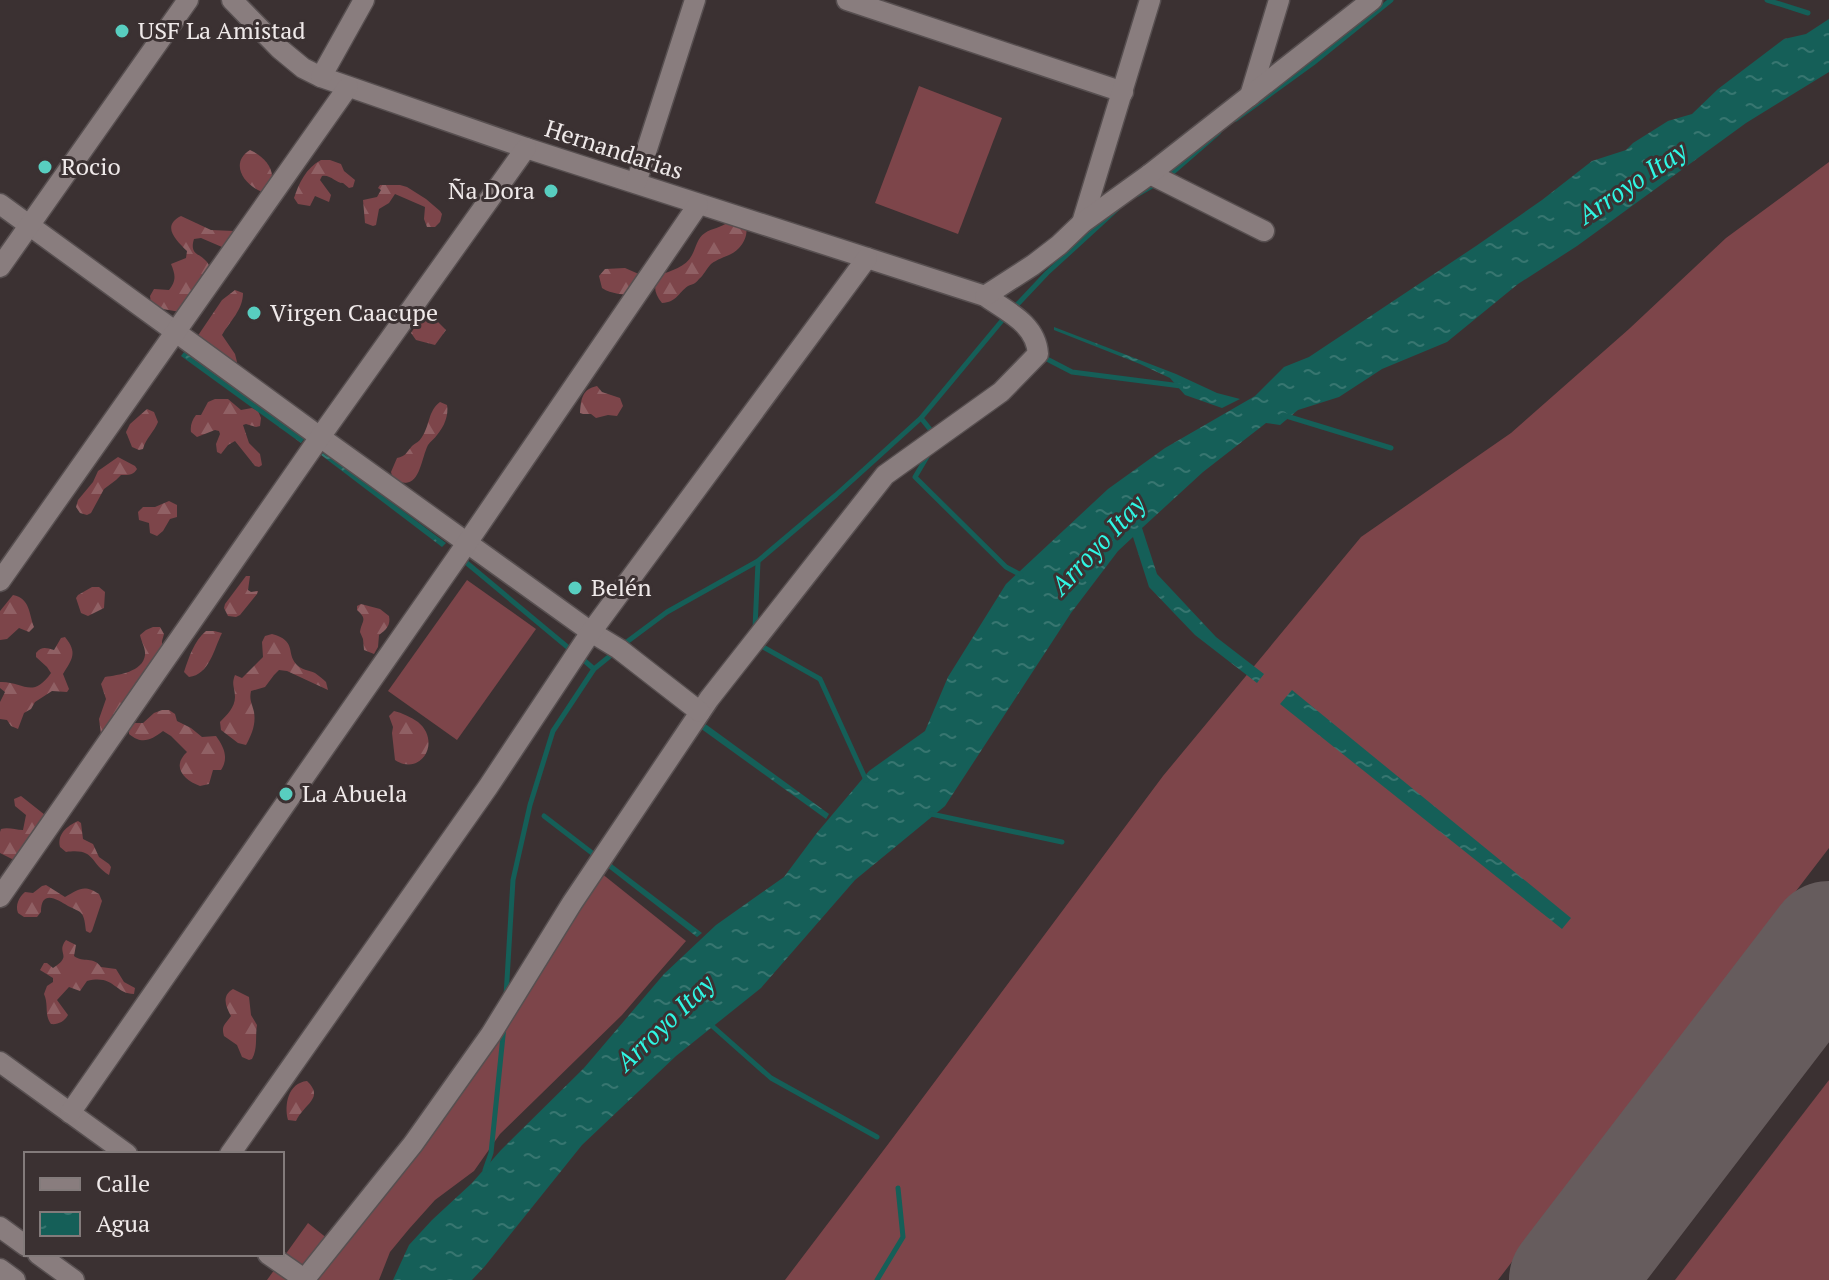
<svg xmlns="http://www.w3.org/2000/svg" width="1829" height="1280" viewBox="0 0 1829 1280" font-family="'PT Serif',serif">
<defs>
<pattern id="forest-firs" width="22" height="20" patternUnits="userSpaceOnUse" patternTransform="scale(2)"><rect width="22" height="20" fill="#7d454a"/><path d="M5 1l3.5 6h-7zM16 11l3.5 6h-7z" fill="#906064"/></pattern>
<pattern id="water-ripples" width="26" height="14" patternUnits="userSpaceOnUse" patternTransform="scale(2)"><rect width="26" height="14" fill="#155f58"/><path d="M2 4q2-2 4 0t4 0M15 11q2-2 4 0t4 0" fill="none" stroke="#377670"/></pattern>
</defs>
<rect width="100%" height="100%" fill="#3b3132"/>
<!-- grass -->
<g fill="#7d454a">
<polygon points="919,86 1002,118 958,234 875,203"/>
<polygon points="1829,162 1829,848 1498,1280 785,1280 889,1143 1163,776 1361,537 1511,433 1629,329 1726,238"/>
<polygon points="467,580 536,629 457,740 388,691"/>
<polygon points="601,873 686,941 622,1015 500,1134 474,1171 435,1200 409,1229 390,1252 379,1280 267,1280 308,1223 338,1247"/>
<polygon points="1829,1080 1829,1280 1675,1280"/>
</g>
<!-- forest -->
<g fill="url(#forest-firs)">
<path d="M250,150C267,157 283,178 262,192C244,185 229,163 250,150Z"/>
<path d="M321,160H330L341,164L344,171L355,180L353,187L349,188L343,183C336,183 330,174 322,176L320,180L331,195L329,202L315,196L310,206L298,204L294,198C299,183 306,168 321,160Z"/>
<polygon points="380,185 400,185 407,187 426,199 440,211 442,214 440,222 435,227 427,227 424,219 425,207 395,194 389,203 379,209 376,225 373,226 365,223 363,200 377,197 381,190 378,188"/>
<path d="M181,216L211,230L234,231L236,238L222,247L201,238L194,239C189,255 200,253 207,262C210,266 211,270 213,273L186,313L157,308L151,303L150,296L154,289L169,290C177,280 175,274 171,264L186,258L187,251C176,240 161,226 181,216Z"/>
<path d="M728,222L746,224C748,233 745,242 739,248C732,256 720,257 711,264C706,269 704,275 699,279C695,284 693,284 688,286C678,293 677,302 662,303C654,293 653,286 659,275C671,271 686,267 692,255C696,248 697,238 705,233C712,228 721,228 728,222Z"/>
<path d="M625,268L641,275L634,297C623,293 612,295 602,288L599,276L605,269Z"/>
<path d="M235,290L243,293C243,310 230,321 222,335L235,354L237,362L234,365L195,340L222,300Z"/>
<path d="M433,311H437L438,322L446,330L435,345L416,340L411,333C416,324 427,320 433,311Z"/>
<path d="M597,386L602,392L620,398L623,406L617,416L608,415L596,418L591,414H583L580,413C581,399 582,389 597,386Z"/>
<path d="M215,399H228L241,410L252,408L258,411L261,418L260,426L256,427L246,424L243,425L249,443L260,454L262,465L259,467L255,466L235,441L228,445L221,454L217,452L216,444L220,434L219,431L215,430L197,437L191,432C190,426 192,420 196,415H201L208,402Z"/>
<path d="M440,402L447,405C449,415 444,427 437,435C435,438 430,442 428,445C420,461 420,494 393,479L391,472L397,458C406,456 406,453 412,446C418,441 417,444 422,437C430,425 428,411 440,402Z"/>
<path d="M147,409L154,412L158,422C154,432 146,438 143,449L139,450L132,447L126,432L130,424Z"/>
<path d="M118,457L135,466L137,469C133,476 127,475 121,475L116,480L104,489L91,513L87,515L80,513L76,507L78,500L93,482L98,471Z"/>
<polygon points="169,501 177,505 177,517 170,519 163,531 157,536 150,533 149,523 139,520 138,512 143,507 155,507"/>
<polygon points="246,576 250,576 248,590 251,592 258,591 257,594 240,615 236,617 228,616 224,608 225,604"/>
<polygon points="92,587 99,587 105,592 104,608 88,616 81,613 76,598 78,595"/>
<path d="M13,595C30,598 29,614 34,627L29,632L19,628L7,639L0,640V611Z"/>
<path d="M361,604L380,609L389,616C391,625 386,630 379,635L378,647L374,654L364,650L363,639L360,632C362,620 368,620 357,610V606Z"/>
<path d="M153,627H160L164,634L162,641V649L109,731L101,734L99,719L106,699L101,684L105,677C118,675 143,672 145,655C146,649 141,641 140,635L146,630Z"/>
<path d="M206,631H214L222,633C214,649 209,675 189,677L184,672C189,657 194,641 206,631Z"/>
<path d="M272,634C297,641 286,652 296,664C301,670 309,670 315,673C319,676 323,679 326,682L328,690L287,671L279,670L274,675L265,687L251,691C249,700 252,703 254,712C256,724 252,734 246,745L238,743L221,730L220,722C227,715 235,707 235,697C235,687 231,685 235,675L242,678L263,657L262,642L265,636Z"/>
<path d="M65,637C78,653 72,659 63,674L69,689L67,692L52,691L35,702L31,709L24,713L18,729L11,726L7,720L0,719V702L5,692L0,688V682C23,681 32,700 51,673L47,667L36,657V653C42,646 46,648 54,650L61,638Z"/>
<path d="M162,710H169L175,714L177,721L191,728L202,737L216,736C224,747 229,758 221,770H213L209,784L200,786C184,780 171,767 187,752L171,736L163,731C151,740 142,745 129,734V726L135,723H143L154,713Z"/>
<path d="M394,711C402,713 411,717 418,722C442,742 421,777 395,760L392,733L393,727L389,716Z"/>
<path d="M21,796L45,815L19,857L12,859L0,853V832L1,829C9,827 15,830 23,830L26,815L15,806L14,799Z"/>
<path d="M78,821L81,823L83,839L93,844L99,857L109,864L111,867L109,875C89,863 96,848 66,852L60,847C57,834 67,826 78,821Z"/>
<path d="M46,885L65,897C79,889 84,884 99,894L102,901L92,931L90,933L86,931C85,925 85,916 80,912C79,911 70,907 68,906C57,899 41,889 41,912L37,917H24L18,913C15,905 19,897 25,892L33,893L42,886Z"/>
<path d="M66,940L76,945L74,956C83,963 94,956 101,967L116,969L124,982L135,988L134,994C115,994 114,974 87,981L80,991L69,987L57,1000L68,1015C65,1021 58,1025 51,1024C44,1015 49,1005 44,994L47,986L53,982V978L40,970L44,963H47L53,968C74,955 55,954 66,940Z"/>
<path d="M233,989L249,997L251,1015L257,1025C255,1037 258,1048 252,1059L249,1060L242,1057L237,1045L224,1036C221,1025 225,1025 231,1016C226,1007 221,996 233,989Z"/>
<path d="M307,1081C325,1098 304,1104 296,1121L288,1120C284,1105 288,1083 307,1081Z"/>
</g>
<!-- water -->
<g fill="url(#water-ripples)">
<polygon points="1829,19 1829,72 1746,123 1577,246 1518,284 1447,342 1382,369 1339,397 1298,410 1280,425 1266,423 1203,472 1142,528 1157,574 1216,637 1264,674 1257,683 1195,635 1149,587 1133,537 1118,551 1071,613 945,806 855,880 761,988 676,1056 582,1145 485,1266 472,1280 393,1280 409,1245 432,1220 472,1183 501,1150 584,1068 664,974 716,925 784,877 816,834 869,771 925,731 948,677 1006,584 1108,489 1165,448 1255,396 1284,367 1309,357 1476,246 1542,200 1592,161 1626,150 1633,143 1668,121 1692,114 1718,89 1784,39 1806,34"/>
<polygon points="1054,327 1176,374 1217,393 1240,399 1222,408 1185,395 1170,378 1140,364 1054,330"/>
<polygon points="184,352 305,438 301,443 181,356"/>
<polygon points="324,452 446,543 442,547 321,455"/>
<polygon points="1292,690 1571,918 1562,929 1280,704"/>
<polygon points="704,723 829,814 826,819 700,728"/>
<polygon points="605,859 702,933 697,937 602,863"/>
</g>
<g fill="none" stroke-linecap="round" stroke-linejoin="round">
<!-- stream -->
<g stroke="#155f58" stroke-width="5">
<polyline points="1767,0 1808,13"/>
<polyline points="1236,119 1313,63 1391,0"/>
<polyline points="1166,178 1219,132"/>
<polyline points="1138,194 1157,183"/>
<polyline points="1012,310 1047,273 1117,209"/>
<polyline points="1043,357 1072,372 1181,386"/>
<polyline points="1283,415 1391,448"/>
<polyline points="921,418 933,433"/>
<polyline points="928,455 915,477 1006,567 1021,575"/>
<polyline points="462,559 571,650"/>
<polyline points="755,628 758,562"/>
<polyline points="624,644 667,612 758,561 836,495 921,418 1005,317"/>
<polyline points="758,644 820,679 866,780"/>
<polyline points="579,656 594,669"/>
<polyline points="931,814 1062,842"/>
<polyline points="544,816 596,856"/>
<polyline points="506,996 513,880 530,805 553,731 594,669 610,656"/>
<polyline points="710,1024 771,1078 877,1137"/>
<polyline points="485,1170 491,1153 504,1026"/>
<polyline points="877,1280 903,1237 898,1188"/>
</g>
<!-- runway -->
<polyline stroke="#665c5d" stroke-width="122" points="1570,1280 1829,942"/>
<defs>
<g id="street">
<path d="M232,0L280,49L303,68L321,77L526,148L985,296C1008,312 1036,324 1038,354L1001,392L885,475L709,699L572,903L491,1034L413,1144L304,1280"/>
<polyline points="847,0 1123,92"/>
<polyline points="321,77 364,0"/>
<polyline points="1250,96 1279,0"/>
<polyline points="1150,174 1264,231"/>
<polyline points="636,183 695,0"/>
<polyline points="0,204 320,437 591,632 619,649 700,712"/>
<polyline points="1082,223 1150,0"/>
<polyline points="0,267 188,0"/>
<polyline points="985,296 1033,265 1059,245 1082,223 1150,174 1372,0"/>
<polyline points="0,581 348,87"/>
<polyline points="0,897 320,437 526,148"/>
<polyline points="0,1062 127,1154"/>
<polyline points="70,1113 458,556 698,205"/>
<polyline points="230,1154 488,787 591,632 867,258"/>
<polyline points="0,1227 26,1246"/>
<polyline points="38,1254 74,1280"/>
<polyline points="268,1254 304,1279"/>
<polyline points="0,1269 15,1280"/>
</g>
</defs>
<!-- street casing -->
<use href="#street" stroke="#574f50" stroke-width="23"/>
<!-- street -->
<use href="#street" stroke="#897d7e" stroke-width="20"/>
</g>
<!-- markers -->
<g fill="#58cec0" stroke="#3b3132" stroke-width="3">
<circle cx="122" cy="31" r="8"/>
<circle cx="45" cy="167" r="8"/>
<circle cx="551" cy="191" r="8"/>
<circle cx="254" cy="313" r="8"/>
<circle cx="575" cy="588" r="8"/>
<circle cx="286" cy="794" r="8"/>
</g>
<g text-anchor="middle" stroke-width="6" stroke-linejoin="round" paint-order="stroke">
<!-- poi labels -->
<g font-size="24" fill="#efe9e9" stroke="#3b3132" text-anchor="start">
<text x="138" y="39">USF La Amistad</text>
<text x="61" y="175">Rocio</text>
<text x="535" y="199" text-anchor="end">Ña Dora</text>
<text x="270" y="321">Virgen Caacupe</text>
<text x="591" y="596">Belén</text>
<text x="302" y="802">La Abuela</text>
</g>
<!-- street labels -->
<g font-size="24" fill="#efe9e9" stroke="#3b3132">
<text transform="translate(614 150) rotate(18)" y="8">Hernandarias</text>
</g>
<!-- water labels -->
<g font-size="26" font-style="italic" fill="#2ff6e3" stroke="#3b3132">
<text transform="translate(1632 183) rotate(-34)" y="9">Arroyo Itay</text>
<text transform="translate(1098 545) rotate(-47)" y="9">Arroyo Itay</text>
<text transform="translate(665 1023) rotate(-44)" y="9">Arroyo Itay</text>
</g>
</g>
<!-- legend -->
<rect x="24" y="1152" width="260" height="104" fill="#3b3132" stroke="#837b7b" stroke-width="2"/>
<rect x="40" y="1178" width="40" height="12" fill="#897d7e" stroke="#837b7b" stroke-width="2"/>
<text x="96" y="1192" font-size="24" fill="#efe9e9">Calle</text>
<rect x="40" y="1212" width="40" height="24" fill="url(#water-ripples)" stroke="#837b7b" stroke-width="2"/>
<text x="96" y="1232" font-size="24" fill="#efe9e9">Agua</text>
</svg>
